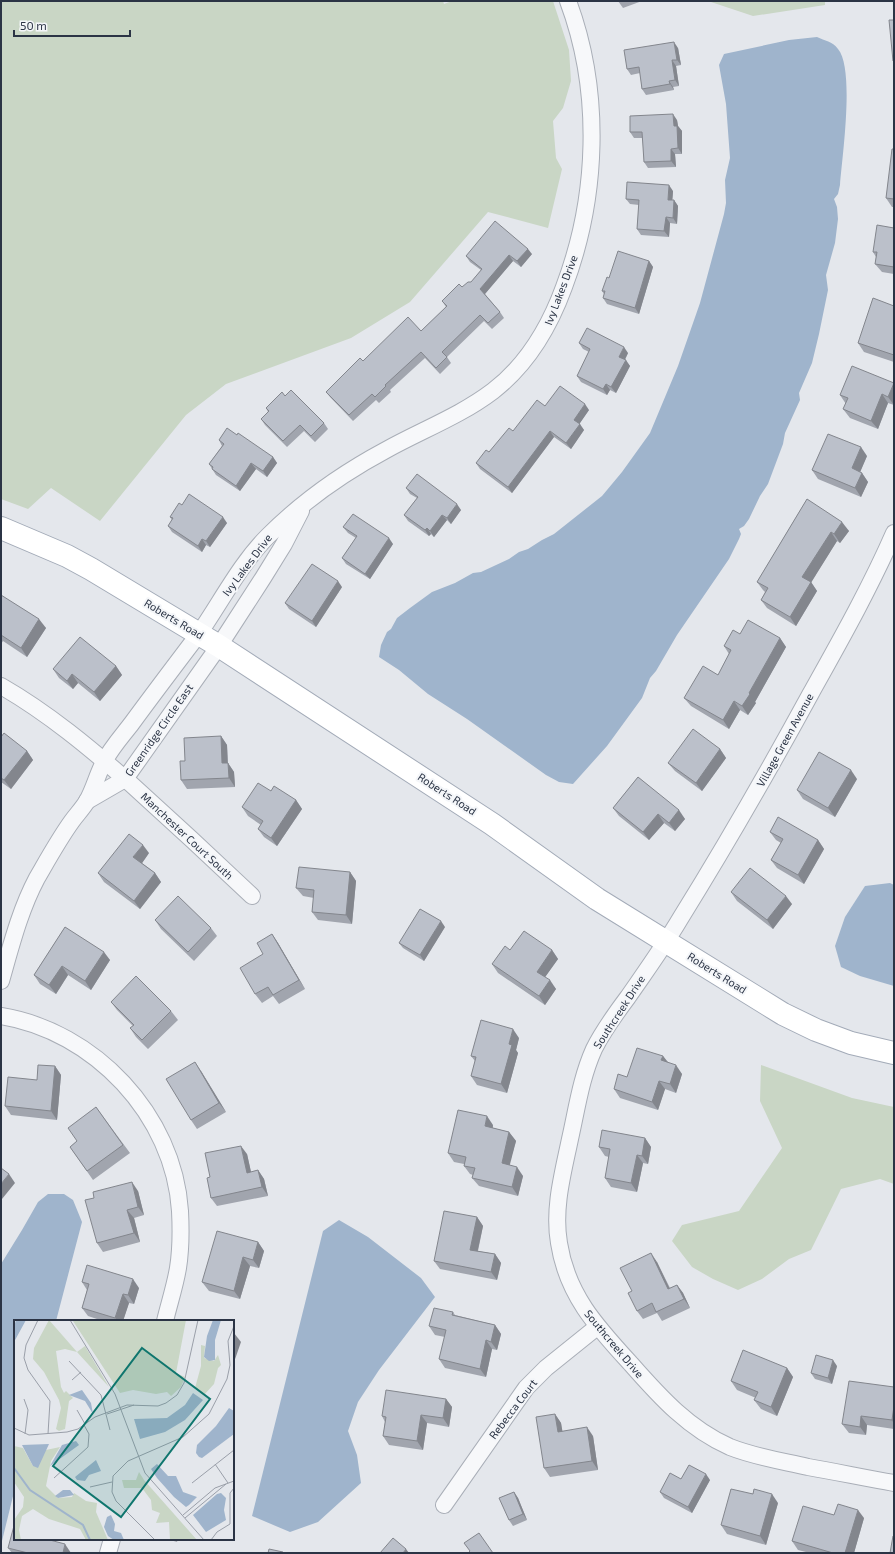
<svg xmlns="http://www.w3.org/2000/svg" width="895" height="1554" viewBox="0 0 895 1554" font-family="'Exo 2',sans-serif">
<rect width="100%" height="100%" fill="#e4e7ec"/>
<!-- green -->
<g fill="#c9d6c5">
<polygon points="1,1 443,1 444,4 452,1 553,1 569,50 571,81 563,108 553,121 556,158 562,169 548,228 488,212 410,302 351,338 226,384 186,415 100,521 51,488 28,509 1,499"/>
<polygon points="708,1 825,1 825,5 753,16"/>
<polygon points="761,1065 852,1098 894,1107 894,1184 880,1179 841,1189 811,1250 789,1259 762,1279 738,1290 713,1279 692,1267 672,1241 682,1225 739,1211 782,1148 760,1101"/>
</g>
<!-- water -->
<g fill="#9fb4cc">
<path d="M817,37C825,41 832,41 838,49C855,69 842,157 840,185L838,194L834,199L837,207L838,219L835,243L826,275L828,290L819,334L812,363L799,393L800,400L785,433L783,444L768,484L760,496L749,519L744,526L739,529L741,534L739,539L729,559L677,635L656,671L650,678L642,698L607,746L573,784L559,782L546,775L467,719L428,694L399,670L379,657L381,645L387,632L391,629L397,618L410,608L432,592L455,583L473,573L481,572L509,559L519,552L528,549L542,540L554,534L602,496L622,472L650,433L678,366L700,303L724,214L726,203L725,180L730,158L726,104L719,65L724,54L789,40Z"/>
<polygon points="890,883 894,885 894,986 860,976 841,967 835,946 845,917 865,886"/>
<polygon points="48,1194 64,1194 73,1200 82,1222 56,1321 15,1321 15,1488 1,1545 1,1264 22,1230 38,1202"/>
<polygon points="339,1220 368,1237 421,1278 435,1297 379,1370 358,1402 348,1431 357,1455 361,1483 318,1522 290,1532 252,1516 323,1231"/>
</g>
<g fill="none" stroke-linecap="round" stroke-linejoin="round">
<defs>
<g id="minor">
<path d="M894,533C870,588 840,641 811,693C769,770 726,845 680,919C664,946 646,971 628,997C616,1013 603,1031 594,1049C581,1078 577,1108 570,1139C563,1173 553,1208 559,1243C567,1295 597,1327 631,1364C660,1397 689,1429 730,1447C755,1457 782,1461 808,1467C837,1472 865,1478 894,1483"/>
<path d="M1,686C48,713 90,748 131,784C172,821 212,858 252,896"/>
<polyline points="87,801 125,779 219,646 263,578 284,544 301,511"/>
<path d="M1,981C11,946 20,910 37,878C48,859 59,839 72,821C77,814 83,808 87,801C94,789 97,775 104,762C111,748 123,735 132,723C154,693 176,664 198,635C221,602 240,564 268,536C303,501 343,473 386,450C422,430 460,416 493,391C528,364 549,328 564,287C598,197 602,92 568,1"/>
<path d="M1,1016C94,1031 174,1115 180,1211C181,1230 181,1249 178,1268C175,1286 169,1304 165,1321"/>
<polyline points="444,1505 526,1388 546,1368 597,1327"/>
<polyline points="108,1553 112,1539"/>
</g>
<polyline id="primary" points="1,528 67,556 91,569 219,646 492,824 597,899 783,1014 816,1030 851,1043 894,1053"/>
</defs>
<!-- minor casing -->
<use href="#minor" stroke="#a9aeb7" stroke-width="18"/>
<!-- primary casing -->
<use href="#primary" stroke="#a3abb8" stroke-width="24"/>
<!-- minor -->
<use href="#minor" stroke="#f7f8fa" stroke-width="16"/>
<!-- primary -->
<use href="#primary" stroke="#fff" stroke-width="22"/>
</g>
<!-- wall -->
<g fill="#a1a5ae">
<polygon points="618,1 642,1 623,8"/>
<polygon points="678,48 681,65 676,66 679,86 673,87 674,90 646,95 642,89 640,73 631,75 627,69"/>
<polygon points="677,120 678,126 682,131 682,154 675,154 676,167 648,168 644,162 643,138 634,138 630,132"/>
<polygon points="894,148 894,207 892,207 886,198"/>
<polygon points="673,191 672,200 674,200 678,206 677,224 670,223 669,237 641,235 637,229 639,205 630,204 626,199"/>
<polygon points="894,228 894,274 882,272 875,264 876,257 873,252"/>
<polygon points="532,254 521,267 513,261 485,294 500,312 504,318 492,329 484,321 447,357 451,363 440,374 425,358 390,390 391,392 379,403 376,400 353,421 330,397 326,392 363,361 421,331 446,307 442,301 471,282 481,270 470,262 466,256"/>
<polygon points="649,261 653,267 639,314 607,304 603,298 604,294 602,291 609,278"/>
<polygon points="894,306 894,362 864,352 858,343"/>
<polygon points="579,343 628,353 625,360 630,366 616,393 610,390 607,395 581,382 577,376 589,352 583,349"/>
<polygon points="894,383 894,405 888,403 878,429 850,418 843,409 846,404 840,395"/>
<polygon points="285,396 324,423 328,429 315,442 304,431 287,447 265,425 261,419 268,412 266,408"/>
<polygon points="545,406 589,410 579,424 584,430 571,449 554,437 512,493 480,469 476,463 513,431"/>
<polygon points="237,435 273,457 277,463 267,477 256,469 240,491 216,475 209,464 222,446 219,440"/>
<polygon points="867,456 860,472 862,473 868,482 861,497 818,479 812,470"/>
<polygon points="406,488 461,510 451,524 447,520 434,537 431,534 429,536 408,521 404,515 417,498 410,494"/>
<polygon points="807,499 849,531 840,543 837,541 811,582 817,591 796,626 767,608 761,600 765,592 763,590 757,582"/>
<polygon points="182,505 227,523 210,547 206,545 202,552 172,532 168,526 172,520 170,517"/>
<polygon points="343,527 393,544 370,579 346,564 342,558 356,538 348,533"/>
<polygon points="342,587 316,627 289,609 285,603"/>
<polygon points="1,595 46,628 27,657 3,641 1,644"/>
<polygon points="740,634 780,638 786,647 755,702 756,703 748,715 740,710 729,729 691,706 684,698 718,675 729,654 724,646"/>
<polygon points="116,666 122,675 100,701 78,683 73,689 59,678 53,669"/>
<polygon points="221,736 227,745 228,763 234,772 235,787 187,789 181,780 185,761"/>
<polygon points="1,737 27,751 33,760 11,789 1,782"/>
<polygon points="720,749 726,758 702,791 675,771 668,763"/>
<polygon points="638,777 685,819 675,831 664,823 649,840 619,816 613,808"/>
<polygon points="857,779 835,817 803,799 797,790"/>
<polygon points="271,791 296,800 302,809 277,846 264,837 258,829 261,825 248,816 242,807"/>
<polygon points="770,832 818,840 824,849 804,884 777,868 771,860 781,843 776,840"/>
<polygon points="149,853 142,863 155,873 161,882 140,909 104,882 98,873"/>
<polygon points="350,872 356,881 352,924 318,920 312,912 314,898 303,896 296,888"/>
<polygon points="731,892 792,904 773,929 737,901"/>
<polygon points="155,920 211,928 217,936 194,961 161,929"/>
<polygon points="65,927 110,960 91,990 68,975 56,994 40,984 34,975"/>
<polygon points="445,927 424,961 403,948 399,943"/>
<polygon points="272,934 278,943 305,989 279,1004 273,996 262,1003 255,994 263,954"/>
<polygon points="510,950 552,950 558,959 545,977 556,989 545,1005 498,973 492,964"/>
<polygon points="111,1002 171,1011 178,1020 148,1049 136,1037 130,1028 133,1026 117,1010"/>
<polygon points="519,1038 516,1050 518,1053 507,1093 477,1085 471,1076 475,1061 471,1056"/>
<polygon points="663,1056 668,1062 682,1074 676,1093 665,1089 658,1110 620,1098 614,1089 627,1077"/>
<polygon points="55,1066 61,1075 57,1120 11,1115 5,1106 37,1080"/>
<polygon points="201,1071 226,1112 197,1129 191,1120"/>
<polygon points="96,1107 130,1153 93,1180 70,1147 77,1141"/>
<polygon points="493,1125 493,1128 509,1132 516,1141 509,1165 523,1176 518,1196 479,1186 472,1178 473,1175 470,1174 464,1166 464,1164 454,1162 448,1153"/>
<polygon points="645,1138 651,1147 648,1164 643,1163 637,1192 611,1187 605,1178 609,1157 605,1156 599,1147"/>
<polygon points="247,1154 251,1172 258,1170 264,1179 268,1196 217,1206 211,1198 210,1177"/>
<polygon points="138,1191 144,1215 134,1218 140,1242 103,1252 97,1243 94,1198"/>
<polygon points="477,1217 483,1226 478,1251 495,1254 501,1263 497,1280 440,1269 434,1261"/>
<polygon points="258,1242 264,1251 259,1268 250,1266 240,1299 209,1291 202,1282"/>
<polygon points="657,1262 670,1288 677,1285 683,1293 690,1308 662,1321 657,1313 643,1319 637,1311 632,1291"/>
<polygon points="82,1282 139,1288 134,1304 129,1303 123,1321 103,1321 88,1316 82,1308 87,1290"/>
<polygon points="453,1312 455,1315 495,1325 501,1334 497,1350 492,1349 486,1377 445,1368 439,1359 445,1337 435,1335 429,1326"/>
<polygon points="837,1366 832,1384 815,1379 811,1373"/>
<polygon points="787,1368 793,1377 777,1416 761,1409 754,1400 756,1398 737,1390 731,1381"/>
<polygon points="894,1387 894,1429 867,1425 866,1435 849,1433 842,1424"/>
<polygon points="446,1399 452,1407 449,1427 427,1423 423,1450 389,1445 383,1436 385,1422 382,1416"/>
<polygon points="555,1414 561,1423 562,1431 593,1436 598,1470 550,1477 544,1468"/>
<polygon points="681,1479 710,1480 692,1513 664,1498 660,1492"/>
<polygon points="514,1492 518,1498 527,1520 513,1526 509,1520"/>
<polygon points="778,1503 766,1545 727,1534 721,1525"/>
<polygon points="834,1515 864,1518 854,1553 810,1553 798,1550 792,1541"/>
<polygon points="167,1539 178,1539 177,1542"/>
<polygon points="51,1540 71,1553 12,1553 8,1548"/>
</g>
<!-- shaded-wall -->
<g fill="#83868d">
<polygon points="674,42 678,48 681,65 677,60"/>
<polygon points="672,60 676,66 679,86 675,80"/>
<polygon points="669,81 673,87 674,90 670,84"/>
<polygon points="673,114 677,120 678,126 682,131 682,154 678,148 674,126"/>
<polygon points="671,149 675,154 676,167 671,161"/>
<polygon points="669,185 673,191 672,206 668,200"/>
<polygon points="674,200 678,206 677,224 673,218"/>
<polygon points="666,217 670,223 669,237 664,231"/>
<polygon points="528,249 532,254 521,267 517,261"/>
<polygon points="509,255 513,261 484,295 480,289"/>
<polygon points="649,261 653,267 639,314 635,308"/>
<polygon points="624,347 628,353 623,363 619,357"/>
<polygon points="626,360 630,366 616,393 611,387"/>
<polygon points="894,383 894,405 888,397"/>
<polygon points="606,384 610,390 607,395 603,389"/>
<polygon points="882,394 888,403 878,429 871,421"/>
<polygon points="585,404 589,410 578,426 574,420"/>
<polygon points="580,424 584,430 571,449 566,443"/>
<polygon points="550,431 554,437 512,493 508,487"/>
<polygon points="861,447 867,456 858,477 852,468"/>
<polygon points="273,457 277,463 267,477 263,471"/>
<polygon points="251,463 256,469 240,491 236,486"/>
<polygon points="862,473 868,482 861,497 855,488"/>
<polygon points="457,504 461,510 451,524 447,518"/>
<polygon points="442,515 447,520 434,537 430,531"/>
<polygon points="223,517 227,523 210,547 206,541"/>
<polygon points="842,522 849,531 840,543 834,534"/>
<polygon points="427,528 431,534 429,536 425,530"/>
<polygon points="831,532 837,541 809,586 802,577"/>
<polygon points="389,538 393,544 370,579 365,574"/>
<polygon points="202,539 206,545 202,552 198,546"/>
<polygon points="338,581 342,587 316,627 312,621"/>
<polygon points="811,582 817,591 796,626 790,617"/>
<polygon points="39,619 46,628 27,657 21,648"/>
<polygon points="780,638 786,647 755,702 756,703 748,715 742,706 749,693"/>
<polygon points="116,666 122,675 100,701 94,692"/>
<polygon points="72,674 78,683 73,689 67,681"/>
<polygon points="734,701 740,710 729,729 723,720"/>
<polygon points="221,736 227,745 228,772 222,763"/>
<polygon points="720,749 726,758 702,791 696,783"/>
<polygon points="27,751 33,760 11,789 4,780"/>
<polygon points="228,763 234,772 235,787 229,778"/>
<polygon points="851,770 857,779 835,817 828,808"/>
<polygon points="296,800 302,809 277,846 271,838"/>
<polygon points="679,810 685,819 675,831 669,823"/>
<polygon points="658,814 664,823 649,840 643,832"/>
<polygon points="818,840 824,849 804,884 798,875"/>
<polygon points="143,845 149,853 140,866 133,857"/>
<polygon points="350,872 356,881 352,924 346,915"/>
<polygon points="155,873 161,882 140,909 134,901"/>
<polygon points="786,896 792,904 773,929 767,920"/>
<polygon points="441,921 445,927 424,961 420,955"/>
<polygon points="272,934 278,943 305,989 299,980"/>
<polygon points="552,950 558,959 543,980 537,972"/>
<polygon points="104,952 110,960 91,990 85,981"/>
<polygon points="62,966 68,975 56,994 49,985"/>
<polygon points="550,980 556,989 545,1005 539,996"/>
<polygon points="513,1029 519,1038 516,1050 518,1053 507,1093 501,1084 509,1044"/>
<polygon points="663,1056 669,1064 661,1060"/>
<polygon points="195,1062 201,1071 226,1112 219,1103"/>
<polygon points="676,1065 682,1074 676,1093 670,1084"/>
<polygon points="55,1066 61,1075 57,1120 51,1111"/>
<polygon points="659,1081 665,1089 658,1110 652,1102"/>
<polygon points="487,1116 493,1125 491,1135 485,1126"/>
<polygon points="509,1132 516,1141 508,1172 502,1163"/>
<polygon points="645,1138 651,1147 648,1164 642,1156"/>
<polygon points="241,1146 247,1154 253,1181 247,1173"/>
<polygon points="637,1155 643,1163 637,1192 631,1183"/>
<polygon points="517,1167 523,1176 518,1196 512,1187"/>
<polygon points="258,1170 264,1179 268,1196 262,1187"/>
<polygon points="9,1174 15,1183 2,1199 1,1197 1,1184"/>
<polygon points="132,1182 138,1191 144,1215 138,1207"/>
<polygon points="127,1210 134,1218 140,1242 134,1233"/>
<polygon points="477,1217 483,1226 476,1258 470,1250"/>
<polygon points="258,1242 264,1251 259,1268 253,1260"/>
<polygon points="651,1253 657,1262 674,1298 668,1289"/>
<polygon points="495,1254 501,1263 497,1280 491,1272"/>
<polygon points="243,1257 250,1266 240,1299 234,1291"/>
<polygon points="133,1279 139,1288 134,1304 128,1295"/>
<polygon points="677,1285 683,1293 690,1308 684,1299"/>
<polygon points="123,1294 129,1303 123,1321 118,1321 115,1318"/>
<polygon points="495,1325 501,1334 497,1350 491,1342"/>
<polygon points="234,1333 241,1342 233,1365 233,1337"/>
<polygon points="486,1340 492,1349 486,1377 480,1369"/>
<polygon points="833,1360 837,1366 832,1384 828,1378"/>
<polygon points="787,1368 793,1377 777,1416 771,1407"/>
<polygon points="446,1399 452,1407 449,1427 443,1418"/>
<polygon points="894,1406 894,1424 892,1420"/>
<polygon points="555,1414 561,1423 564,1440 558,1432"/>
<polygon points="421,1415 427,1423 423,1450 417,1441"/>
<polygon points="861,1416 867,1425 866,1435 860,1427"/>
<polygon points="587,1427 593,1436 598,1470 592,1461"/>
<polygon points="706,1474 710,1480 692,1513 688,1507"/>
<polygon points="514,1492 518,1498 527,1520 523,1514"/>
<polygon points="772,1494 778,1503 766,1545 760,1536"/>
<polygon points="858,1510 864,1518 854,1553 845,1553"/>
<polygon points="65,1544 71,1553 63,1553"/>
<polygon points="406,1549 409,1553 403,1553"/>
</g>
<!-- building -->
<g fill="#bbc0ca" stroke="#83868d">
<polygon points="889,20 894,20 894,61 893,61"/>
<polygon points="674,42 677,60 672,60 675,80 669,81 670,84 642,89 639,67 627,69 624,50"/>
<polygon points="673,114 674,126 677,126 678,148 671,149 671,161 644,162 642,132 630,132 630,116"/>
<polygon points="894,148 894,199 886,198 892,149 894,149"/>
<polygon points="627,182 669,185 668,200 674,200 673,218 666,217 664,231 637,229 639,200 626,199"/>
<polygon points="495,221 528,249 517,261 509,255 480,289 500,312 488,323 480,315 442,352 447,357 436,368 421,352 385,385 386,386 375,397 372,394 349,415 326,392 360,358 363,361 408,317 421,331 447,306 442,301 459,284 462,287 468,282 471,282 482,269 466,256"/>
<polygon points="877,225 894,228 894,267 875,264 877,252 873,252"/>
<polygon points="618,251 649,261 635,308 603,298 605,291 602,291 607,277 609,278"/>
<polygon points="873,298 894,306 894,355 858,343"/>
<polygon points="587,328 624,347 619,357 626,360 611,387 606,384 603,389 577,376 590,349 579,343"/>
<polygon points="852,366 894,383 888,397 882,394 871,421 843,409 848,398 840,395"/>
<polygon points="560,386 585,404 574,420 580,424 566,443 550,431 508,487 476,463 486,450 489,452 509,428 513,431 537,400 545,406"/>
<polygon points="291,390 324,423 311,436 300,425 283,441 261,419 269,411 266,408 282,392 285,396"/>
<polygon points="227,428 237,435 238,433 273,457 263,471 251,463 236,486 212,469 213,467 209,464 224,444 219,440"/>
<polygon points="828,434 861,447 852,468 862,473 855,488 812,470"/>
<polygon points="417,474 457,504 447,518 442,515 430,531 427,528 425,530 404,515 418,497 406,488"/>
<polygon points="189,494 223,517 206,541 202,539 198,546 168,526 173,518 170,517 179,503 182,505"/>
<polygon points="807,499 842,522 834,534 831,532 802,577 811,582 790,617 761,600 768,588 757,582"/>
<polygon points="353,514 389,538 365,574 342,558 357,536 343,527"/>
<polygon points="312,564 338,581 312,621 285,603"/>
<polygon points="1,595 39,619 21,648 1,635"/>
<polygon points="748,620 780,638 749,693 750,694 742,706 734,701 723,720 684,698 703,666 718,675 731,650 724,646 733,630 740,634"/>
<polygon points="80,637 116,666 94,692 72,674 67,681 53,669"/>
<polygon points="693,729 720,749 696,783 668,763"/>
<polygon points="4,733 27,751 4,780 1,778 1,737"/>
<polygon points="221,736 222,763 228,763 229,778 181,780 180,761 185,761 184,738"/>
<polygon points="819,752 851,770 828,808 797,790"/>
<polygon points="638,777 679,810 669,823 658,814 643,832 613,808"/>
<polygon points="258,783 271,791 274,786 296,800 271,838 258,829 263,821 242,807"/>
<polygon points="778,817 818,840 798,875 771,860 783,839 770,832"/>
<polygon points="129,834 143,845 133,857 155,873 134,901 98,873"/>
<polygon points="299,867 350,872 346,915 312,912 314,890 296,888"/>
<polygon points="750,868 786,896 767,920 731,892"/>
<polygon points="178,896 211,928 188,952 155,920"/>
<polygon points="420,909 441,921 420,955 399,943"/>
<polygon points="65,927 104,952 85,981 62,966 49,985 34,975"/>
<polygon points="524,931 552,950 537,972 550,980 539,996 492,964 505,946 510,950"/>
<polygon points="272,934 299,980 273,995 268,987 255,994 240,968 263,954 257,943"/>
<polygon points="136,976 171,1011 142,1040 130,1028 134,1025 111,1002"/>
<polygon points="481,1020 513,1029 509,1044 512,1045 501,1084 471,1076 476,1057 471,1056"/>
<polygon points="637,1048 663,1056 661,1060 676,1065 670,1084 659,1081 652,1102 614,1089 618,1074 627,1077"/>
<polygon points="195,1062 219,1103 191,1120 166,1079"/>
<polygon points="38,1065 55,1066 51,1111 5,1106 8,1077 37,1080"/>
<polygon points="96,1107 123,1145 87,1171 70,1147 77,1141 68,1128"/>
<polygon points="458,1110 487,1116 485,1126 509,1132 502,1163 517,1167 512,1187 472,1178 475,1168 464,1166 466,1157 448,1153"/>
<polygon points="602,1130 645,1138 642,1156 637,1155 631,1183 605,1178 610,1149 599,1147"/>
<polygon points="241,1146 247,1173 258,1170 262,1187 211,1198 207,1178 210,1177 205,1153"/>
<polygon points="1,1168 9,1174 1,1184"/>
<polygon points="132,1182 138,1207 127,1210 134,1233 97,1243 85,1200 94,1198 93,1192"/>
<polygon points="444,1211 477,1217 470,1250 495,1254 491,1272 434,1261"/>
<polygon points="217,1231 258,1242 253,1260 243,1257 234,1291 202,1282"/>
<polygon points="651,1253 668,1289 677,1285 684,1299 656,1312 652,1303 637,1311 628,1293 632,1291 620,1268"/>
<polygon points="87,1265 133,1279 128,1295 123,1294 115,1318 82,1308 89,1284 82,1282"/>
<polygon points="434,1308 453,1312 452,1315 495,1325 491,1342 486,1340 480,1369 439,1359 446,1330 429,1326"/>
<polygon points="743,1350 787,1368 771,1407 754,1400 758,1392 731,1381"/>
<polygon points="816,1355 833,1360 828,1378 811,1373"/>
<polygon points="849,1381 894,1387 894,1406 892,1420 861,1416 860,1427 842,1424"/>
<polygon points="386,1390 446,1399 443,1418 421,1415 417,1441 383,1436 386,1417 382,1416"/>
<polygon points="555,1414 558,1432 587,1427 592,1461 544,1468 536,1417"/>
<polygon points="689,1465 706,1474 688,1507 660,1492 670,1473 681,1479"/>
<polygon points="731,1489 753,1494 754,1489 772,1494 760,1536 721,1525"/>
<polygon points="514,1492 523,1514 509,1520 499,1498"/>
<polygon points="838,1504 858,1510 845,1553 833,1553 792,1541 803,1506 834,1515"/>
<polygon points="15,1522 15,1539 46,1539 65,1544 63,1553 28,1553 8,1548"/>
<polygon points="479,1533 493,1553 468,1553 470,1551 464,1543"/>
<polygon points="893,1536 894,1537 894,1553 890,1553"/>
<polygon points="393,1538 406,1549 403,1553 380,1553"/>
<polygon points="269,1549 283,1552 283,1553 268,1553"/>
</g>
<g text-anchor="middle" stroke-width="4" stroke-linejoin="round" paint-order="stroke">
<!-- street labels -->
<g font-size="11" fill="#2b3445" stroke="#f4f6f9">
<text transform="translate(561 290) rotate(-69)" y="4">Ivy Lakes Drive</text>
<text transform="translate(247 565) rotate(-53)" y="4">Ivy Lakes Drive</text>
<text transform="translate(174 619) rotate(31)" y="4">Roberts Road</text>
<text transform="translate(159 730) rotate(-55)" y="4">Greenridge Circle East</text>
<text transform="translate(785 740) rotate(-61)" y="4">Village Green Avenue</text>
<text transform="translate(447 794) rotate(33)" y="4">Roberts Road</text>
<text transform="translate(187 836) rotate(43)" y="4">Manchester Court South</text>
<text transform="translate(717 973) rotate(32)" y="4">Roberts Road</text>
<text transform="translate(619 1012) rotate(-57)" y="4">Southcreek Drive</text>
<text transform="translate(614 1344) rotate(50)" y="4">Southcreek Drive</text>
<text transform="translate(513 1409) rotate(-53)" y="4">Rebecca Court</text>
</g>
</g>
<!-- overview -->
<g transform="translate(14 1320)">
<rect width="220" height="220" fill="#e4e7ec"/>
<path d="M35,0L63,32L71,26L95,67L63,32L51,29L42,31L47,67L50,73L52,71L59,78L55,81L51,109L45,111L42,109L47,88L45,80L30,52L19,39L20,28ZM172,0L162,53L171,57L167,67L157,76L153,72L142,74L119,70L106,73L59,1ZM187,25L191,26L190,38L200,41L204,35L207,45L204,48L200,64L190,75L181,68L187,46ZM0,126L9,128L19,146L32,130L46,127L37,141L32,166L44,178L58,177L60,173L72,181L83,183L82,192L94,220H72L66,209L35,199L19,189L8,196L5,210L7,220H1L0,200L9,187L10,177L0,162ZM125,152L130,160L183,220H156L155,202L142,203L146,193L138,190L137,180L128,168H110L108,160H122Z" fill="#c9d6c5"/>
<path d="M2,0H12L0,22V7ZM199,0H207L201,20V40L195,41L190,37L193,16ZM68,70L77,83L79,94L71,81L55,75ZM179,73L189,80L171,100L151,112L126,119L120,99L153,98L171,85ZM215,88L220,91V114L188,138L185,137L182,133L183,125L202,106ZM62,121L65,125L36,146L48,125ZM35,124L24,148L19,146L8,125ZM82,140L87,151L75,155L71,161L63,160L61,157ZM143,144L154,156H162L169,172L183,177L175,185L172,187L160,177L143,158L137,149ZM49,170H56L60,175L44,178L41,176ZM207,173L212,178L210,190L212,200L192,212L179,195L203,174ZM97,195L101,204L100,211L107,213L110,220H100L94,216L90,207L93,197Z" fill="#9fb4cc"/>
<path fill="none" stroke="#9fb4cc" stroke-width="2" d="M0,148L16,170L69,205L76,220"/>
<path fill="none" stroke="#9a9fa9" stroke-width="1" d="M24,0L12,25L10,38L14,50L36,81L34,114M56,0L101,74L131,153L190,220M55,41L87,75L96,110M58,60L67,52M10,79L14,90L11,114M63,90L71,104M93,94L120,85M0,108L15,115L53,112L64,109L81,97L113,85L144,86L152,83L163,75L170,63L184,0M201,144L214,163M40,158L74,127L75,114L70,105M178,163L220,130M76,167L98,162M169,195L201,168L220,161M171,198L212,164M141,220L102,181L98,172L99,156L114,141L169,117L195,94L213,59L216,45L214,21L220,6M197,220L203,212L216,204V173L220,168"/>
<path fill="#0f766e" fill-opacity="0.15" stroke="#0f766e" stroke-width="2" d="M128,28L196,79L107,197L39,146Z"/>
<rect width="220" height="220" fill="none" stroke="#2b3445" stroke-width="2"/>
</g>
<!-- border -->
<rect width="895" height="1554" fill="none" stroke="#2b3445" stroke-width="4"/>
<!-- scale -->
<path d="M14 30v6h116v-6" fill="none" stroke="#2b3445" stroke-width="2"/>
<text x="20" y="30" font-size="12" fill="#2b3445" stroke="#f4f6f9" stroke-width="3" paint-order="stroke">50 m</text>
</svg>
